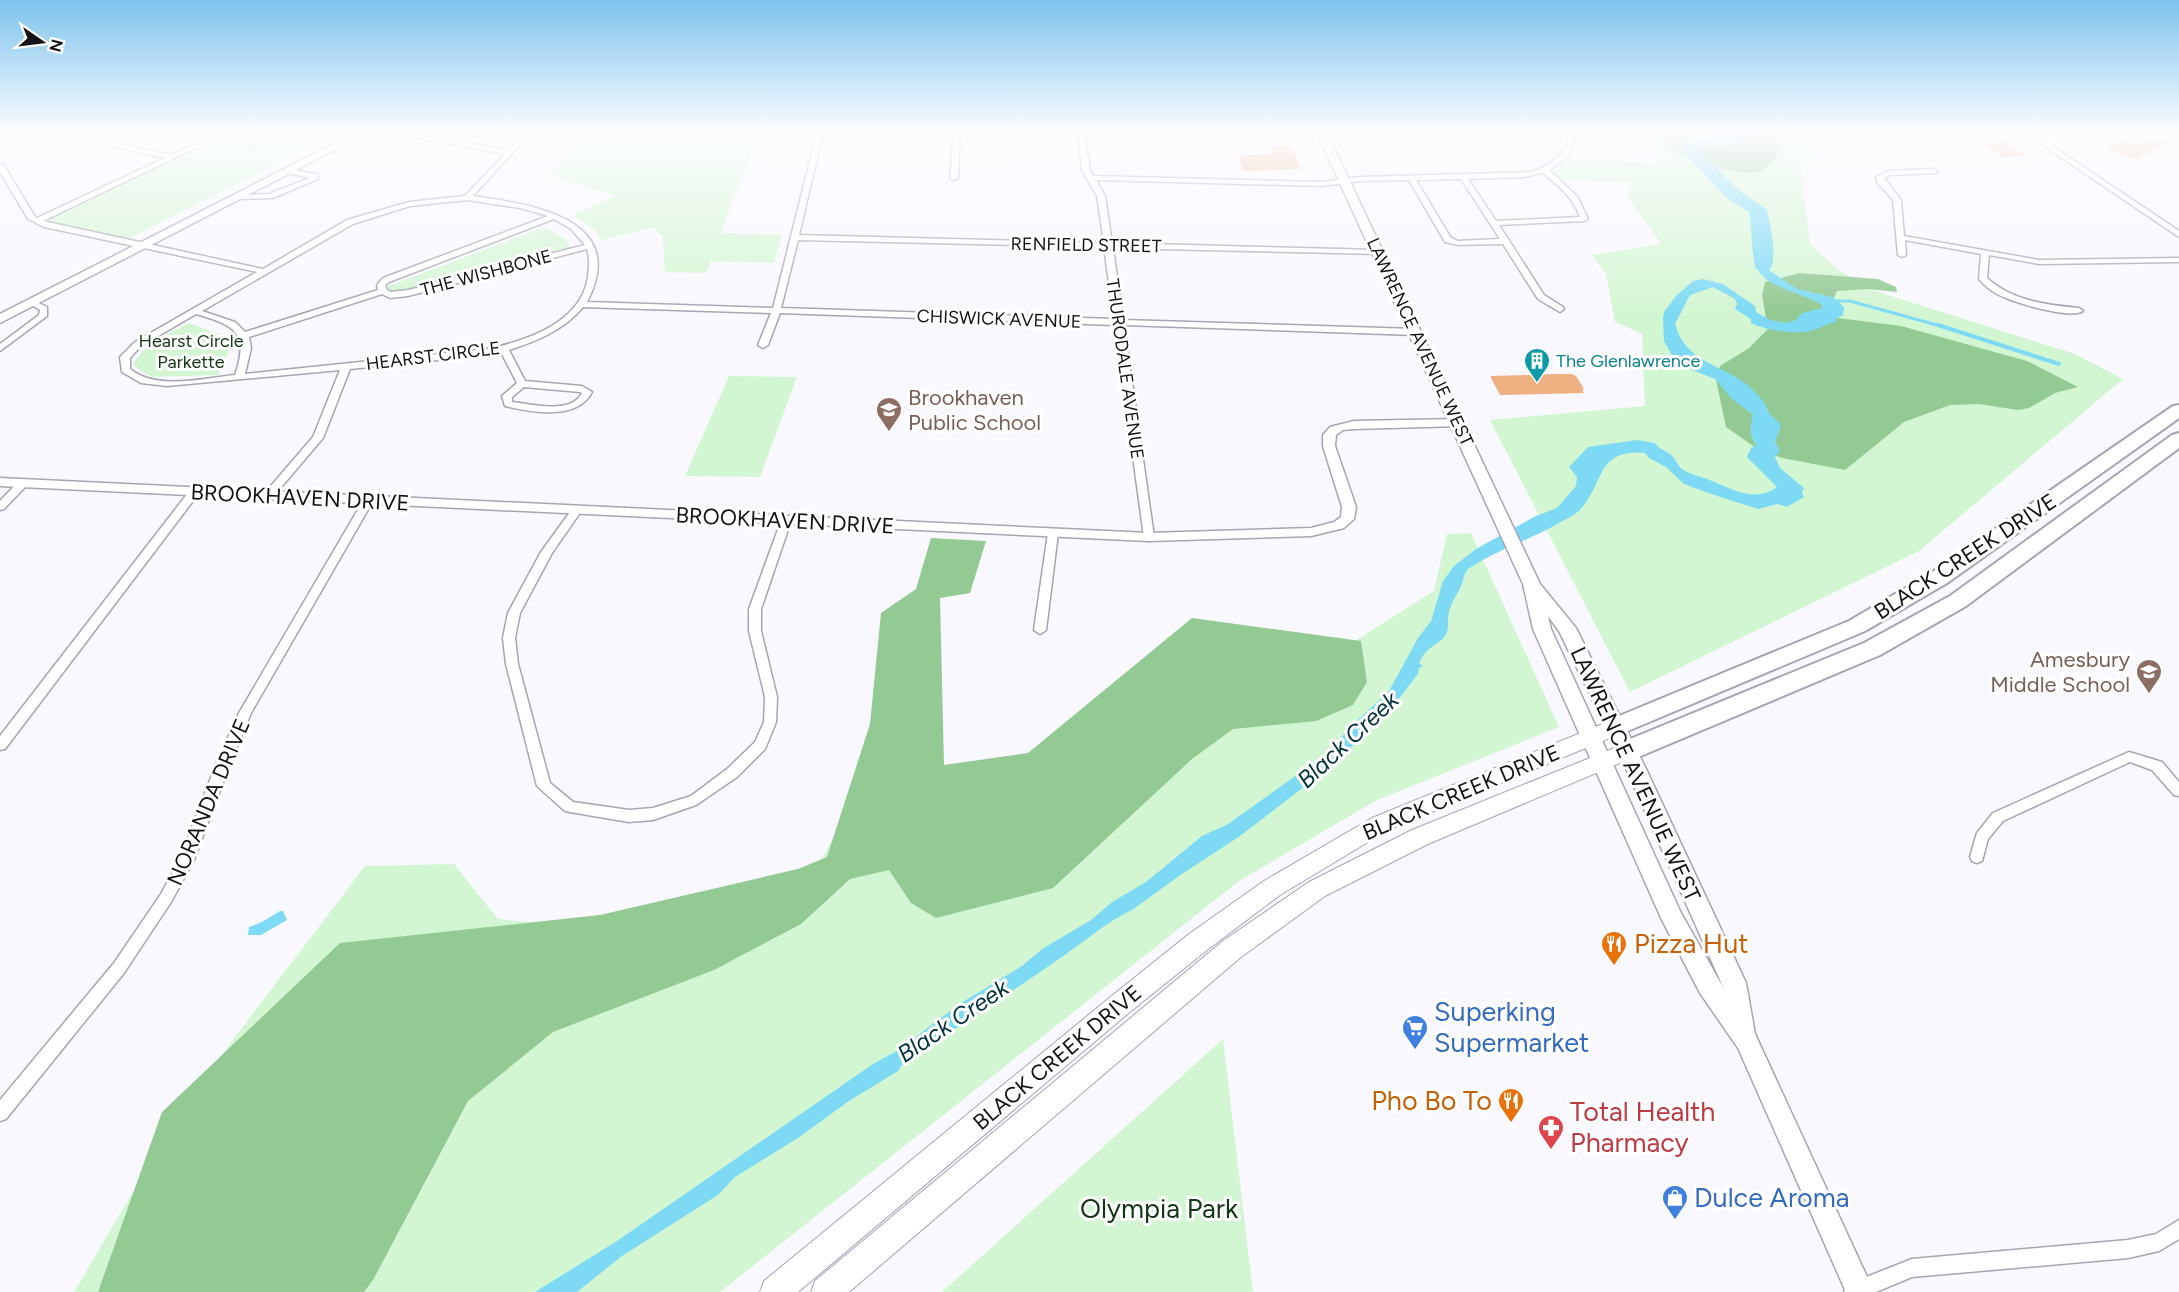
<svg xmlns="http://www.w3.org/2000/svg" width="2179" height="1292" viewBox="0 0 2179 1292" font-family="Figtree,sans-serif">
<rect width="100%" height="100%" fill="#f9f8fe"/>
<!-- green -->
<g fill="#d3f6d2">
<polygon points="232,133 339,133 126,240 42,221"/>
<polygon points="588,133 679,133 703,138 756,139 721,233 782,235 774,263 711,261 706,273 665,272 663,237 653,227 602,240 594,229 572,215 615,196 550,176"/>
<polygon points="1657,133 1859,133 1830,145 1800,166 1810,244 1838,270 1875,291 2075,354 2123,379 1919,551 1630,692 1490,420 1645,406 1642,334 1615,322 1606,274 1592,255 1661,244 1627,195 1633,182 1546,179 1567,160 1660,163 1656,155"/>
<polygon points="544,227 564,238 573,250 401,293 387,293 386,287"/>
<path d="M189,323L221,335L230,344L227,356L218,375L153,377L142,372L133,364C145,343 168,334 189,323Z"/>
<polygon points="729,376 797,377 760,477 685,476"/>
<polygon points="1471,533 1559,727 1377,800 1239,881 720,1292 74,1292 186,1102 365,866 454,864 498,919 609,930 814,874 849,808 926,702 955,802 1155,767 1434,591 1447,534"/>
<polygon points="1223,1039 1253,1292 942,1292"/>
</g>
<!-- forest -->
<g fill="#93c992">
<path d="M1654,133H1786L1775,143L1779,150C1763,188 1726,169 1697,159C1686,155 1669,152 1661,145C1658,142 1657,136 1654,133Z"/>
<polygon points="1800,273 1878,279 1896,287 1897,292 1868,289 1837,291 1831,303 1838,318 1901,326 2027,361 2078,387 2055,393 2029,408 2018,410 1979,404 1950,405 1904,422 1845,470 1782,458 1759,450 1726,427 1716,380 1720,366 1749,348 1768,329 1762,295 1765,282"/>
<polygon points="931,538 986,541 970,593 940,598 944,765 1028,753 1192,618 1361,641 1367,682 1353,705 1316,721 1233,729 1192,759 1053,888 936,918 911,903 889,870 850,879 801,924 714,970 553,1032 468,1101 373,1280 364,1292 98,1292 162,1112 340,943 600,915 798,869 827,857 870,724 881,613 916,589"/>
</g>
<!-- water -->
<g fill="#7edaf4">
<path d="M1754,226L1768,227L1771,234L1769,270L1797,289L1833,297L1844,307L1843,315L1836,319V322C1827,324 1822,327 1814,330C1798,336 1765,330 1751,323V319L1735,309L1737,304L1735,299L1713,287L1690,295L1675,324C1686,363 1720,363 1749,386C1754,391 1761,398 1765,404C1767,408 1768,413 1772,416C1776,420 1778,421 1781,426L1775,442L1780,451L1775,457L1780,468L1804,488L1802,493L1804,497L1787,507L1778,504L1758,509L1711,494L1684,484L1666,467L1649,458L1645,453C1595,449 1606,482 1579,511C1573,516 1566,519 1559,523C1530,540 1496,550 1468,569C1463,575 1464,579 1461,586C1457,595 1451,602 1449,612C1447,618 1449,626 1447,632C1442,645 1427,644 1419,663L1423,666L1419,668L1418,674L1387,714L1369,729L1339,760L1240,836L1179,876L1132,910C1106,922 1083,943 1059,959C1007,995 954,1029 902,1065L898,1071L849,1101L798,1138L735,1177L718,1195L622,1256L577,1292H535L617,1241L873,1064L897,1051L961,1003L1022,966L1042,949L1091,920L1112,902L1146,882L1202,836L1228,824L1329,752L1350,727L1389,691L1418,638L1431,621L1443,581L1454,566L1476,549L1536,516L1557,508L1576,486L1577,477L1569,467L1588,447L1637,440L1655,443C1659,449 1664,450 1670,454C1675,458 1677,464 1681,468C1687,474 1700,476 1707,479C1731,488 1753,504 1777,487L1747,457L1751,448L1757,445C1747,435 1752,427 1752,414L1732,399L1715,379L1687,368L1671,354L1664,341L1663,318L1664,312L1676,296L1693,281L1703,279L1723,284L1755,306L1756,312L1770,320L1786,323L1796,320L1802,313L1822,308V305C1803,292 1761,288 1755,263C1752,251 1758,239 1754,226Z"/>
<polygon points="280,911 283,911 287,920 261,935 248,935 249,927 262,922"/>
</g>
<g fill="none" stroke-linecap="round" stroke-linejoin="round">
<!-- stream-far1 -->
<polyline stroke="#7edaf4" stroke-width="3" points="1834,301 1850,301 1944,327"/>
<!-- stream -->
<polyline stroke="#7edaf4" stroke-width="4" points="1938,325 2059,364"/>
<!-- river -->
<path fill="#7edaf4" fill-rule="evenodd" d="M1732,133H1751L1738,143L1699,148V151L1740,191L1767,210C1770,224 1778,257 1770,269H1756C1753,264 1751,223 1749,212L1728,199L1683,152L1685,141Z"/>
</g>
<!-- building -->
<g fill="#eeb081">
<polygon points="1969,133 1993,133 2026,156 2002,157"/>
<polygon points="2134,135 2174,141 2136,159 2106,149"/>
<polygon points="1291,146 1301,169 1244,171 1238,155 1273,154 1270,147"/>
<polygon points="1555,374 1572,374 1576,376 1584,389 1582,390 1584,393 1500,395 1491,378 1491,376"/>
</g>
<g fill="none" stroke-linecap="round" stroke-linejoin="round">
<defs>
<g id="minor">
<path d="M96,133H103L107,140L114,143L172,155L218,133H227L43,221L263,269L347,220L409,202L465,196L505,154L391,133H407L508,150L524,133H531L473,196C530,204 631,218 587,302L773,308L817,133H823L799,235L1104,243L1097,196L1082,170L1078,133H1084L1090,170L1093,176L1322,182L1361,177L1531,172C1547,167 1560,158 1568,143L1567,133H1573C1575,151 1564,162 1549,170L1577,196L1588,219L1584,221L1499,225L1544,295L1563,307L1564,309L1560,312L1538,299L1503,244L1458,245L1445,242L1409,180L1361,181L1322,186L1096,180L1105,196L1112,243L1378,250L1382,252L1378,254L1113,248L1123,320L1415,329L1419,332L1415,335L1124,325L1154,537L1149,541L1144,537L1115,325L780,313L768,345L763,348L758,345L771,313L583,307C564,330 537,341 509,350L525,381L582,386L592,392C577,421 531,412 505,406L502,396L517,383L501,352L487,355L350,369L323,438L272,498L268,499L263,496L264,494L313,437L340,370L167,386L141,383L122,372L120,357L135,342L257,272L44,227L28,219L0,172V164H3L34,215L37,218L165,158L110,146L103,142ZM1541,173H1543C1558,185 1574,198 1580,217L1496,221L1468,179L1524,177ZM1461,179L1500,239L1458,241L1451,238L1416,180ZM467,200L520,208L548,216L383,278L377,285L378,290L245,332L235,322L202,311L353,224L410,206ZM554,219L571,229L585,245L408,290L391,292L387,290L385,285L389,282ZM798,240L1104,247L1114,319L781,308ZM587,249C590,259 589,267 588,277C581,323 526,341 487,349L245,374L251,348L249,337L382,294L390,298L408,296ZM196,314C234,325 250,332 235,375C204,378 157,391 130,369V358L141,346ZM524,387L580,392L582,393C571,415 532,404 512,402V397Z"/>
<polygon points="954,133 960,133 958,178 954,180 950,178"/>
<polygon points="2025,133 2033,133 2179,231 2179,237"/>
<polygon points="287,169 317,174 318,179 273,198 240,199 236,197 240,195 269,194 310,178 287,173"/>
<path d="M1933,169L1937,171L1936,173L1890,175L1884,178L1901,200L1904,236L2039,260L2179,258V262L2039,264L1989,255L1987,278C2012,301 2047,305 2079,308L2083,311C2070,320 2012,302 1997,294C1990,290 1984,285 1979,279L1981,254L1905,240L1906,255L1902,257L1898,255L1893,200L1877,182L1876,177L1889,171Z"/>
<polygon points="32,300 47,307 47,316 0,351 0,344 39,315 40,310 28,303"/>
<polygon points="23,480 27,481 28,483 27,485 4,509 0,510 0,501 19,481"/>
<polygon points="195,488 200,491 199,493 5,749 0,750 0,736 191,489"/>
<polygon points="368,498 373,501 251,713 230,764 194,860 171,902 124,973 6,1119 0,1121 0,1100 114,963 161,894 180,859 216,764 239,713 363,501"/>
<polygon points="577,507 582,510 552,553 520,613 515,638 518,664 550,783 573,802 629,810 653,808 691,796 727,769 755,742 764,722 765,697 749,631 749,609 781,521 786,518 791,521 761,609 761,631 777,697 776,722 765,749 737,777 696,805 653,820 629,822 570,812 565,811 537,786 506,664 503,638 508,613 541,552 573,508"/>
<polygon points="1053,530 1058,533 1046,630 1040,634 1034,630 1048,533"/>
<polygon points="2129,752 2162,762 2179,782 2179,796 2174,795 2152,770 2130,762 2003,821 1988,839 1982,861 1977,863 1972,861 1970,857 1977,833 1993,813"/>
<polygon points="2179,1220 2179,1239 2159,1251 2128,1258 1912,1277 1876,1292 1844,1292 1846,1285 1912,1259 2128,1240 2156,1234"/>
</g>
<polygon id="tertiary" points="1457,419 1461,420 1461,426 1354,429 1343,430 1336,435 1335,446 1356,507 1354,519 1344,528 1311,536 1149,541 0,486 0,478 1149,533 1311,528 1334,522 1341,517 1342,507 1323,446 1323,435 1330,427 1354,421"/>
<g id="secondary">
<polygon points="355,133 368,133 0,323 0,314"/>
<path d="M1317,133H1327L1540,584L1576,628L1647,771L1746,983L1755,1034L1874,1292H1846L1738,1048L1700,993L1661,918L1533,629L1523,584ZM1548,616L1559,631L1627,771L1724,989L1681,913L1551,629Z"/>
</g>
<g id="primary">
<polygon points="1615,719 1622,721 1625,727 1622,733 1388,830 1280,895 1207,950 1131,1011 798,1292 760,1292 764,1281 1113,995 1189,934 1264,881 1372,818"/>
<polygon points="1627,743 1634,745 1638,751 1634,757 1428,844 1325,896 1241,957 849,1292 811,1292 815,1281 1223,941 1309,882 1412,830"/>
</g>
<g id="motorway">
<polygon points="2179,405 2179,418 1947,583 1865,631 1623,733 1615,736 1607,733 1603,727 1607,721 1849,621 1931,573 2173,406"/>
<polygon points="2179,433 2179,448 1966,606 1880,655 1636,758 1627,760 1618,758 1615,751 1618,744 1864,643 1950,596 2172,435"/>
</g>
</defs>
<!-- minor casing -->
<use href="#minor" stroke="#a7a4b3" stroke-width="3"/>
<!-- tertiary casing -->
<use href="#tertiary" stroke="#a7a4b3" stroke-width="3"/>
<!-- secondary casing -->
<use href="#secondary" stroke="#a7a4b3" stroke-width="3"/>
<!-- primary casing -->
<use href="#primary" stroke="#a7a4b3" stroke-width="2"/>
<!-- motorway casing -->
<use href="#motorway" stroke="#a7a4b3" stroke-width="4"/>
<!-- minor -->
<use href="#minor" fill="#fff" fill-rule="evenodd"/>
<!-- tertiary -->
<use href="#tertiary" fill="#fff" fill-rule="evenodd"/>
<!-- secondary -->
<use href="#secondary" fill="#fff" fill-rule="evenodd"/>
<!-- primary -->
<use href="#primary" fill="#fff" fill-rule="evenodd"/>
<!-- motorway -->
<use href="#motorway" fill="#fff" fill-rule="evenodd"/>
</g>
<!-- sky -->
<linearGradient id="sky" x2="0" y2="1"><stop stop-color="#7dc3ed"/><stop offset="0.42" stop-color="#fcfcff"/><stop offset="1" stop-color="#fcfcff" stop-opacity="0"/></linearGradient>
<rect width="2179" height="314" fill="url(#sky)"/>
<!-- icons -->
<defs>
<symbol id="building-pin" viewBox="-11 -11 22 30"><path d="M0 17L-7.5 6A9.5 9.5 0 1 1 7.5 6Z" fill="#0f9aa8" stroke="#fff"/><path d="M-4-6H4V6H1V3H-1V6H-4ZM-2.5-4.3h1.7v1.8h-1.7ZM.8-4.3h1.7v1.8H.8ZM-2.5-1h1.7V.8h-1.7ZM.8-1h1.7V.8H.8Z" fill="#fff"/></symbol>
<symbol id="school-pin" viewBox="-11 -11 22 30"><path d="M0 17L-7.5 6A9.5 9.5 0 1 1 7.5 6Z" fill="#8d6e63" stroke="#fff"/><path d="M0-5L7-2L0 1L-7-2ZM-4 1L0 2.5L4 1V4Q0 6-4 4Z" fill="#fff"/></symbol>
<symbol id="restaurant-pin" viewBox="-11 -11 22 30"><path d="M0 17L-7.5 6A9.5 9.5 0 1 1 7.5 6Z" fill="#e8710a" stroke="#fff"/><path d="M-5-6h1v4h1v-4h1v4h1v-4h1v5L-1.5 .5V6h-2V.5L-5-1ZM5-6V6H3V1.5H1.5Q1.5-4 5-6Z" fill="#fff"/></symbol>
<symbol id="supermarket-pin" viewBox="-11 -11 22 30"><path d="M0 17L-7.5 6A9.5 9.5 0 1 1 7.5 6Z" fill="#3f7fe0" stroke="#fff"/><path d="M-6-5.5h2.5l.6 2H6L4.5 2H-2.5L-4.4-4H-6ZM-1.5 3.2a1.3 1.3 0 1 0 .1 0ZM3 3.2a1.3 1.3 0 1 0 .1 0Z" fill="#fff"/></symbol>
<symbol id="pharmacy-pin" viewBox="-11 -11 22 30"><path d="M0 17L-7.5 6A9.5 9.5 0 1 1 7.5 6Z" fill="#e0444e" stroke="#fff"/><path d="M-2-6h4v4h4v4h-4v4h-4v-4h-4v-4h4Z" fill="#fff"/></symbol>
<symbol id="shop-pin" viewBox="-11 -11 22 30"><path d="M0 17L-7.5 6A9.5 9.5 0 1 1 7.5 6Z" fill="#3f7fe0" stroke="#fff"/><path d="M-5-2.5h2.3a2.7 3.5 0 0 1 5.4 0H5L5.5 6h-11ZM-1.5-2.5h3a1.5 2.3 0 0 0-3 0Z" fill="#fff"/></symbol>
</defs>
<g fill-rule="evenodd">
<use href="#building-pin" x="1522" y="346" width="30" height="40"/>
<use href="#school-pin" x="874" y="395" width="30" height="40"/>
<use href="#school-pin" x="2134" y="657" width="30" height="40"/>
<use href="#restaurant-pin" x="1599" y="929" width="30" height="40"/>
<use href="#supermarket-pin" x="1400" y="1013" width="30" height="40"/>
<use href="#restaurant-pin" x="1496" y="1086" width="30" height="40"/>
<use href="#pharmacy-pin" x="1536" y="1113" width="30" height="40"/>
<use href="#shop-pin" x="1660" y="1183" width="30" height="40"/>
</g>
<g text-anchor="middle" stroke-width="6" stroke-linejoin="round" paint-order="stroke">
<!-- far-street labels -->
<g font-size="18" fill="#131217" stroke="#fff">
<text transform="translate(1086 245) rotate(1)" y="6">RENFIELD STREET</text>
<text transform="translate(486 273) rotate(-15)" y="6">THE WISHBONE</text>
<text transform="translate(999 319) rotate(2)" y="6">CHISWICK AVENUE</text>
<text transform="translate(1420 342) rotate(65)" y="6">LAWRENCE AVENUE WEST</text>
<text transform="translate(433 356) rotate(-7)" y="6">HEARST CIRCLE</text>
<text transform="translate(1125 369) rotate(82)" y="6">THURODALE AVENUE</text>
</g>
<!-- far-park labels -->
<g font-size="18" fill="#113713" stroke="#fff">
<text x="191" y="347">Hearst Circle<tspan x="191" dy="21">Parkette</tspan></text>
</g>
<!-- far-culture labels -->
<g font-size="18" fill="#0d838f" stroke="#fff" text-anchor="start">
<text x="1556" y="367">The Glenlawrence</text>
</g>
<!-- education labels -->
<g font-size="22" fill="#785e54" stroke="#fff" text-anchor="start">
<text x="908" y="405">Brookhaven<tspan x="908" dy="25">Public School</tspan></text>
<text x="2130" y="667" text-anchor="end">Amesbury<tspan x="2130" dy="25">Middle School</tspan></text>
</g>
<!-- street labels -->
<g font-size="22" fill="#131217" stroke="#fff">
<text transform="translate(300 497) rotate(3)" y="8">BROOKHAVEN DRIVE</text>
<text transform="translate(785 520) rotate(3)" y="8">BROOKHAVEN DRIVE</text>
<text transform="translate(1965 556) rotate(-33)" y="8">BLACK CREEK DRIVE</text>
<text transform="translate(1636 774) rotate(65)" y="8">LAWRENCE AVENUE WEST</text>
<text transform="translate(1461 792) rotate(-23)" y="8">BLACK CREEK DRIVE</text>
<text transform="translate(208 802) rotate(-67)" y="8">NORANDA DRIVE</text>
<text transform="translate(1057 1057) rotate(-40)" y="8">BLACK CREEK DRIVE</text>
</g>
<!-- water labels -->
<g font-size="24" font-style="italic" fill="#03313c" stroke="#fff">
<text transform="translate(1348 740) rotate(-43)" y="8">Black Creek</text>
<text transform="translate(953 1021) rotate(-34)" y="8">Black Creek</text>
</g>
<!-- near-food labels -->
<g font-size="27" fill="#c56008" stroke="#fff" text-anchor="start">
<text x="1634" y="953">Pizza Hut</text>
<text x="1492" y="1110" text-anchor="end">Pho Bo To</text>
</g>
<!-- near-shop labels -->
<g font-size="27" fill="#366cbe" stroke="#fff" text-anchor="start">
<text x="1434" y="1021">Superking<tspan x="1434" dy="31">Supermarket</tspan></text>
<text x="1694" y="1207">Dulce Aroma</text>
</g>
<!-- near-health labels -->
<g font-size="27" fill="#be3a42" stroke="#fff" text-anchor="start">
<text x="1570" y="1121">Total Health<tspan x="1570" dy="31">Pharmacy</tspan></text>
</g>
<!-- near-park labels -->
<g font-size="27" fill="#113713" stroke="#fff">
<text x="1159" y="1218">Olympia Park</text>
</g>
</g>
<!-- north arrow -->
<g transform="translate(42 42) rotate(104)" stroke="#ffffff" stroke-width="4.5" paint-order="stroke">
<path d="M0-4.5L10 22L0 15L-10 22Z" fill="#131217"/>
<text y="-9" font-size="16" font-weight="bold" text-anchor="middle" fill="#131217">N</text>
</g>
</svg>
